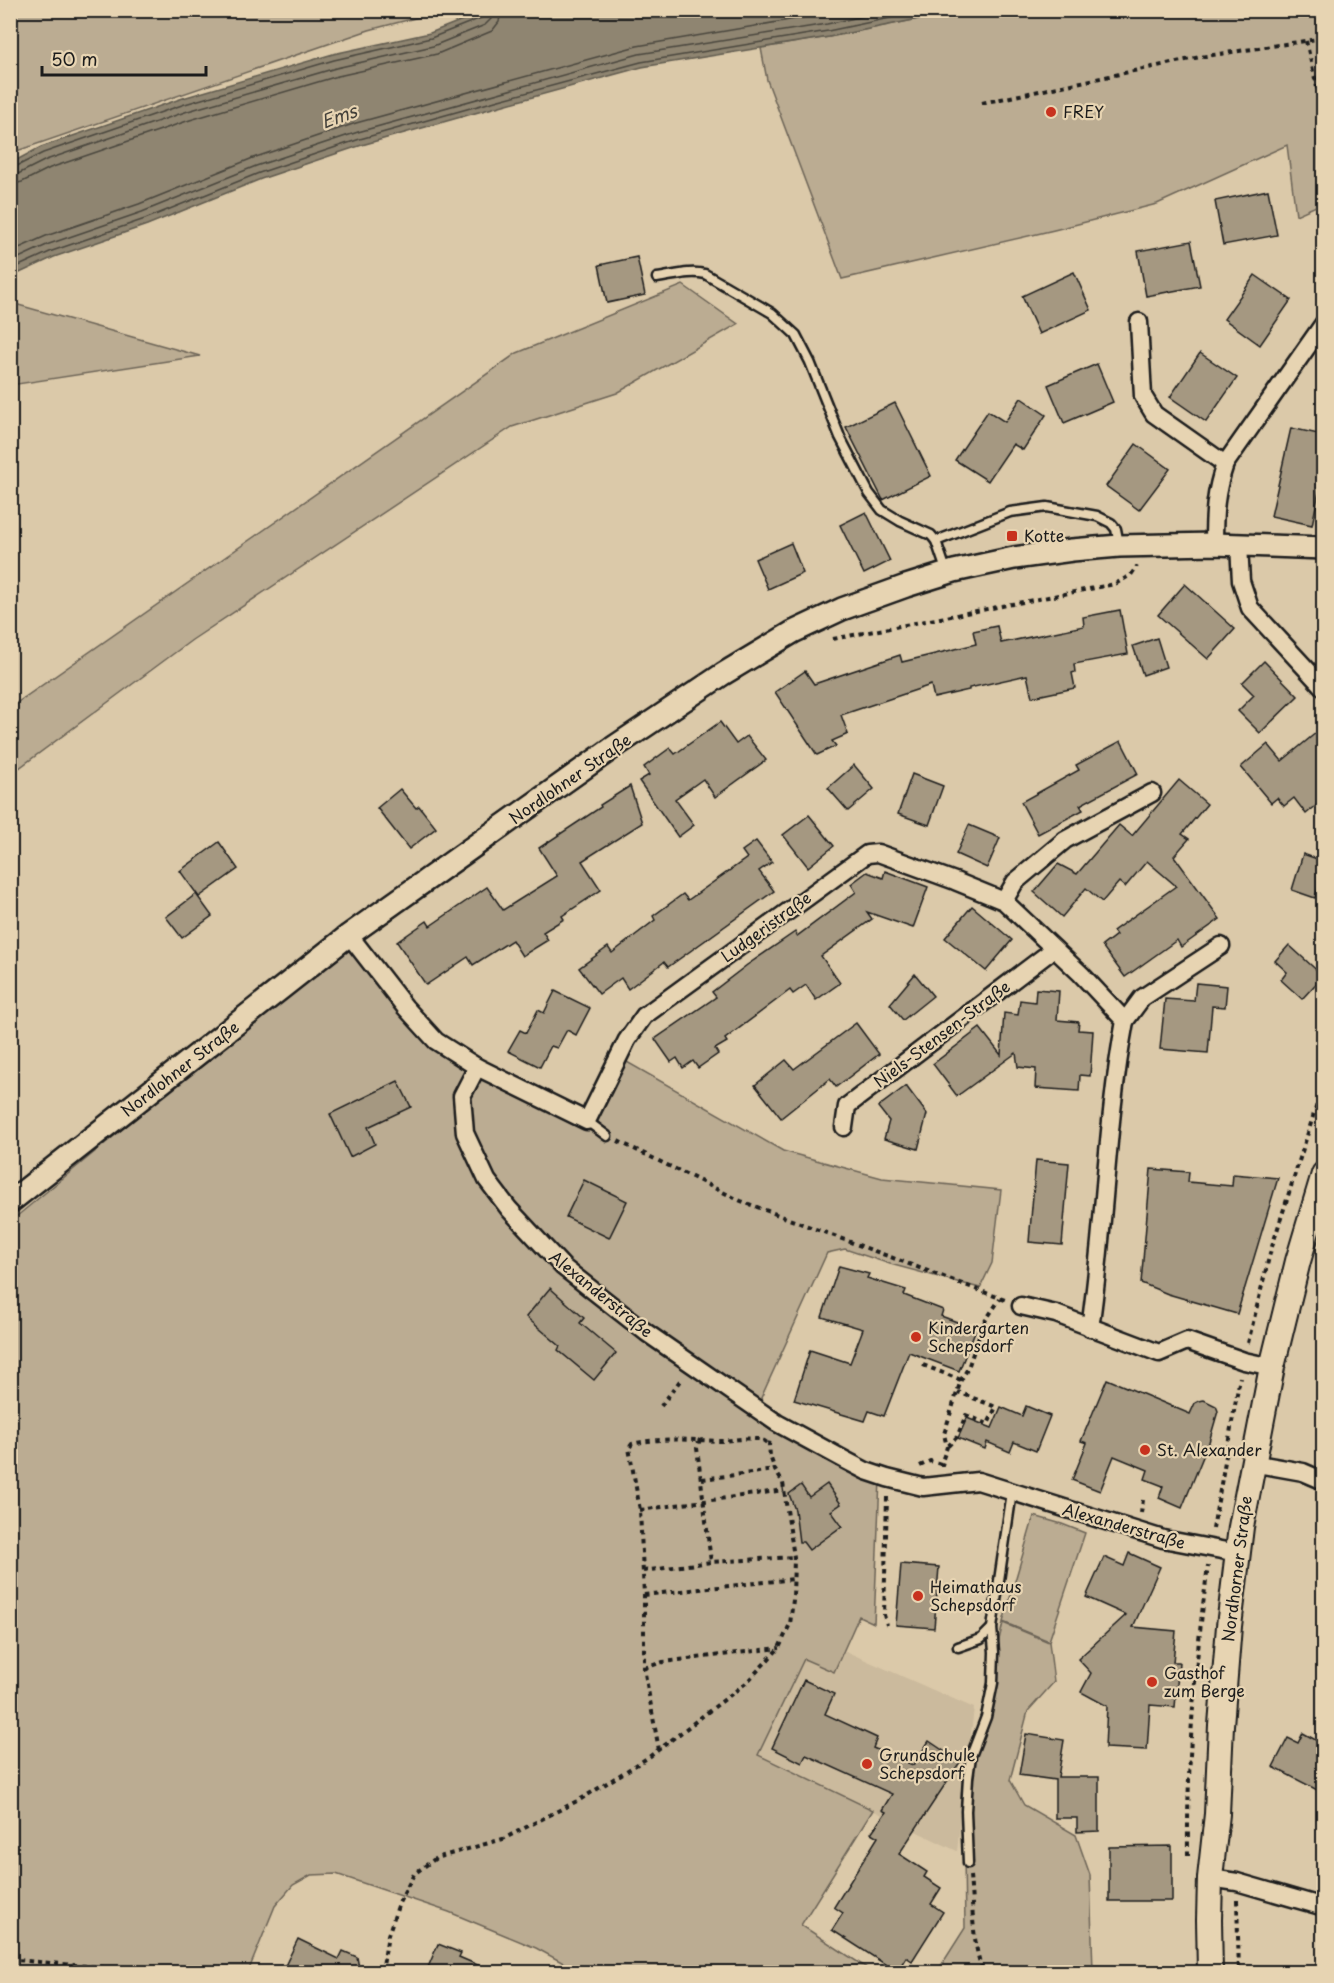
<svg xmlns="http://www.w3.org/2000/svg" width="1334" height="1983" viewBox="0 0 1334 1983" font-family="'Playpen Sans',sans-serif">
<rect width="100%" height="100%" fill="#dbc9a9"/>
<filter id="ink" filterUnits="userSpaceOnUse"><feTurbulence type="fractalNoise" baseFrequency=".0167" numOctaves="2"/><feDisplacementMap in="SourceGraphic" scale="12" xChannelSelector="R" yChannelSelector="G"/><feConvolveMatrix kernelMatrix="1 2 1 2 8 2 1 2 1" color-interpolation-filters="sRGB"/></filter>
<g filter="url(#ink)">
<!-- built -->
<polygon fill="#cbba9d" points="845,1651 974,1708 957,1851 758,1755 804,1659 834,1673"/>
<!-- green -->
<g fill="#bbac92" stroke="#6c6457" stroke-width="1.5">
<polygon points="10,11 11,10 442,11 369,30 11,153"/>
<polygon points="958,11 1323,11 1323,203 1296,215 1287,145 1157,204 1054,230 842,279 767,80 761,48 829,37"/>
<polygon points="683,285 738,324 617,393 512,427 192,640 11,774 11,707 517,353"/>
<polygon points="11,304 15,304 200,356 11,385"/>
<polygon points="347,944 434,1029 478,1058 598,1116 627,1062 783,1151 882,1178 1001,1190 992,1263 980,1288 890,1264 845,1249 827,1253 761,1398 775,1423 880,1479 874,1623 859,1616 834,1672 804,1659 758,1755 873,1810 801,1925 873,1972 580,1972 536,1948 449,1912 336,1874 311,1875 293,1885 275,1906 248,1972 11,1972 11,1221"/>
<polygon points="1034,1516 1062,1524 1085,1533 1049,1641 1003,1622"/>
<polygon points="1003,1623 1049,1642 1054,1682 1028,1711 1010,1780 1024,1805 1076,1835 1090,1875 1093,1972 937,1972 965,1928 964,1853 973,1747"/>
</g>
<!-- water -->
<polygon fill="#8f8571" stroke="#615b4f" stroke-width="1.5" points="485,11 958,11 829,37 642,67 500,106 362,145 261,179 147,225 54,257 11,277 11,163 41,147 183,98 333,54 430,33"/>
<g fill="none" stroke-linecap="round" stroke-linejoin="round">
<!-- shore -->
<g stroke="#4a463e" stroke-width="1.5">
<polyline points="10,168 15,167 43,153 185,104 334,60 431,38 481,18 484,15 485,10"/>
<polyline points="10,176 18,174 46,160 188,111 336,68 433,46 485,25 491,19 492,10"/>
<polyline points="10,185 22,182 50,168 190,120 338,76 437,54 492,31 499,22 501,10"/>
<polyline points="10,252 46,236 139,204 253,158 356,123 637,46 848,10"/>
<polyline points="10,262 49,244 142,212 256,166 358,132 639,54 827,24 892,10"/>
<polyline points="10,270 52,251 145,219 259,173 360,139 499,100 641,62 828,31 928,10"/>
</g>
</g>
<!-- building -->
<g fill="#a59881" stroke="#1c1c1c" stroke-width="1.5">
<polygon points="1268,190 1277,235 1223,245 1215,201"/>
<polygon points="1191,241 1200,286 1146,296 1138,251"/>
<polygon points="637,257 645,295 607,303 599,265"/>
<polygon points="1074,272 1091,310 1039,334 1022,296"/>
<polygon points="1255,275 1291,300 1260,345 1224,319"/>
<polygon points="1200,353 1237,378 1206,422 1170,397"/>
<polygon points="1097,364 1113,402 1064,423 1048,385"/>
<polygon points="1021,398 1046,415 1023,450 1013,444 988,481 955,460 988,411 1005,422"/>
<polygon points="895,403 931,476 883,500 846,427"/>
<polygon points="1291,428 1323,435 1323,473 1312,525 1271,516"/>
<polygon points="1136,444 1170,469 1139,510 1106,486"/>
<polygon points="866,512 890,561 864,574 840,525"/>
<polygon points="791,543 803,573 768,589 755,559"/>
<polygon points="1185,584 1235,629 1208,659 1158,615"/>
<polygon points="1120,610 1128,654 1074,664 1075,672 1072,673 1075,688 1032,697 1027,675 969,688 969,690 934,698 931,685 841,715 848,734 832,741 836,746 817,755 775,692 805,671 814,684 900,655 902,662 976,644 973,631 997,626 1001,643 1084,626 1083,617"/>
<polygon points="1157,638 1166,667 1143,675 1133,646"/>
<polygon points="1264,661 1298,696 1260,733 1238,711 1254,695 1242,683"/>
<polygon points="720,722 736,744 747,736 766,760 715,797 703,779 675,799 694,825 678,837 639,781 649,775 644,767 670,748 675,754"/>
<polygon points="1323,727 1323,800 1306,814 1294,798 1284,806 1277,798 1271,803 1241,767 1268,744 1282,761"/>
<polygon points="1121,741 1138,774 1080,805 1083,810 1038,834 1021,802 1079,770 1076,765"/>
<polygon points="854,765 874,789 848,811 828,788"/>
<polygon points="912,774 943,786 929,825 898,814"/>
<polygon points="1179,780 1207,804 1182,834 1189,839 1174,856 1220,919 1181,947 1177,940 1125,977 1102,946 1116,935 1113,931 1176,886 1147,861 1125,887 1119,882 1102,902 1086,888 1062,917 1034,892 1058,864 1077,874 1119,825 1132,836"/>
<polygon points="630,786 642,823 582,861 601,890 562,916 564,919 543,932 548,940 522,956 512,940 473,965 468,957 426,985 397,942 427,921 430,926 487,887 503,910 557,876 539,848 601,807 600,805"/>
<polygon points="400,789 416,808 419,806 436,828 409,849 377,808"/>
<polygon points="809,815 834,846 808,867 783,835"/>
<polygon points="969,825 1000,838 987,868 956,854"/>
<polygon points="756,841 772,862 759,871 774,891 668,967 664,962 628,989 621,978 599,994 579,968 608,947 612,953 655,920 653,916 683,894 688,900 747,858 742,851"/>
<polygon points="219,842 238,869 199,897 180,871"/>
<polygon points="1303,854 1323,861 1323,873 1315,898 1292,890"/>
<polygon points="885,871 928,887 913,928 867,912 872,919 821,956 840,983 816,1000 806,985 793,994 790,990 725,1039 727,1042 715,1049 718,1054 698,1068 693,1061 683,1068 677,1058 671,1062 655,1039 716,997 712,992 747,965 795,932 797,936 856,892 851,884 867,872 883,878"/>
<polygon points="196,894 212,916 182,938 166,917"/>
<polygon points="972,906 1012,940 986,971 945,938"/>
<polygon points="1289,945 1323,976 1302,999 1281,980 1287,972 1275,961"/>
<polygon points="915,974 933,996 903,1020 890,1004"/>
<polygon points="1196,983 1227,986 1225,1007 1212,1006 1208,1053 1160,1049 1165,999 1194,1001"/>
<polygon points="1036,989 1059,991 1057,1020 1079,1022 1078,1030 1093,1031 1090,1076 1080,1075 1079,1091 1035,1088 1036,1069 1018,1067 1016,1053 957,1096 933,1064 980,1028 1001,1055 1004,1013 1018,1015 1020,1000 1035,1002"/>
<polygon points="555,991 590,1008 576,1035 567,1030 557,1048 551,1046 540,1067 508,1051 520,1030 526,1033 538,1010 544,1013"/>
<polygon points="856,1023 879,1054 836,1087 830,1079 781,1118 755,1085 786,1060 794,1069"/>
<polygon points="398,1081 411,1107 368,1127 375,1144 350,1157 330,1114"/>
<polygon points="906,1086 927,1114 918,1149 884,1139 889,1121 878,1107"/>
<polygon points="1036,1160 1069,1163 1062,1245 1029,1242"/>
<polygon points="1151,1169 1189,1172 1188,1182 1232,1186 1233,1174 1278,1178 1237,1314 1168,1294 1141,1283"/>
<polygon points="584,1180 627,1201 609,1238 566,1217"/>
<polygon points="839,1266 869,1274 867,1278 906,1290 904,1295 943,1310 941,1316 976,1329 959,1371 909,1352 884,1416 869,1411 865,1421 794,1400 810,1350 850,1363 863,1329 822,1317"/>
<polygon points="550,1288 584,1318 580,1323 616,1353 594,1380 558,1350 560,1346 526,1317"/>
<polygon points="1107,1379 1190,1414 1195,1403 1199,1401 1204,1400 1216,1406 1218,1411 1209,1442 1182,1508 1159,1498 1163,1486 1145,1479 1148,1470 1114,1456 1100,1491 1072,1480 1087,1443 1081,1441"/>
<polygon points="1026,1406 1050,1416 1036,1451 1014,1442 1010,1452 987,1442 985,1449 958,1438 967,1418 992,1428 1001,1407 1022,1416"/>
<polygon points="827,1484 841,1504 831,1511 842,1526 809,1550 803,1542 799,1542 795,1510 789,1494 801,1485 809,1497"/>
<polygon points="1129,1553 1160,1567 1133,1627 1176,1631 1173,1662 1179,1662 1175,1707 1150,1705 1147,1750 1105,1748 1107,1706 1081,1692 1091,1673 1078,1659 1126,1615 1086,1597 1104,1557 1124,1566"/>
<polygon points="901,1564 939,1567 934,1628 896,1625"/>
<polygon points="804,1680 834,1694 825,1714 877,1738 873,1748 913,1765 929,1741 960,1762 899,1854 927,1872 924,1877 941,1888 931,1904 943,1912 912,1961 906,1957 897,1972 832,1930 843,1913 834,1907 878,1837 871,1833 886,1812 882,1810 892,1794 806,1755 802,1763 772,1748"/>
<polygon points="1303,1733 1323,1744 1323,1793 1273,1767 1288,1738 1298,1743"/>
<polygon points="1026,1734 1064,1740 1058,1777 1099,1777 1099,1831 1077,1832 1077,1818 1055,1818 1055,1780 1019,1775"/>
<polygon points="1172,1846 1172,1901 1109,1901 1109,1847"/>
<polygon points="298,1939 339,1959 343,1951 357,1957 359,1968 369,1972 282,1972"/>
<polygon points="438,1944 461,1953 459,1957 494,1972 426,1972"/>
</g>
<g fill="none" stroke-linecap="round" stroke-linejoin="round">
<defs>
<g id="service">
<path d="M657,278C673,276 690,270 705,274L772,313L796,335L810,362L840,437L869,493L882,510L900,521L931,535L936,541L947,573"/>
<polyline points="936,541 1010,512 1047,507 1097,516 1111,523 1116,529 1119,544"/>
<polyline points="587,1121 607,1136"/>
<polyline points="958,1647 981,1639 992,1628"/>
<polyline points="968,1863 966,1811 968,1778 971,1756 986,1717 993,1683 994,1652 992,1628 1012,1492"/>
</g>
<g id="minor">
<polyline points="1139,322 1143,396 1154,414 1225,464"/>
<path d="M1214,544C1214,513 1215,493 1225,464L1324,323"/>
<polyline points="1239,545 1241,581 1250,608 1324,688"/>
<polyline points="1004,901 1015,882 1065,840 1152,793"/>
<path d="M349,935L405,1007L436,1041L477,1067L587,1121L627,1040L644,1016L867,854L878,853L955,881L1004,901L1081,974L1125,1021C1106,1122 1105,1226 1090,1328"/>
<polyline points="1125,1021 1142,998 1221,946"/>
<polyline points="477,1067 462,1096 465,1133 487,1180 509,1209 563,1267 647,1333 777,1423 845,1460 866,1471 887,1478 923,1487 978,1481 1163,1539 1237,1553"/>
<polyline points="844,1127 847,1106 1054,949"/>
<polyline points="1021,1306 1056,1314 1159,1353 1187,1341 1244,1361 1272,1367"/>
<polyline points="1252,1463 1303,1472 1324,1481"/>
<polyline points="1210,1878 1237,1882 1324,1907"/>
</g>
<polyline id="tertiary" points="10,1202 349,935 611,749 723,674 793,632 842,609 906,586 954,571 1014,558 1072,550 1119,546 1214,544 1324,548"/>
<polyline id="secondary" points="1210,1972 1209,1920 1210,1878 1217,1814 1221,1725 1229,1626 1241,1527 1272,1367 1298,1261 1324,1174"/>
</defs>
<!-- service casing -->
<use href="#service" stroke="#1c1c1c" stroke-width="13"/>
<!-- minor casing -->
<use href="#minor" stroke="#1c1c1c" stroke-width="21"/>
<!-- tertiary casing -->
<use href="#tertiary" stroke="#1c1c1c" stroke-width="26"/>
<!-- secondary casing -->
<use href="#secondary" stroke="#1c1c1c" stroke-width="28"/>
<!-- path -->
<g stroke="#1c1c1c" stroke-width="4" stroke-dasharray="4.5 4.5" stroke-linecap="butt">
<polyline points="1306,41 1324,116"/>
<polyline points="982,103 1200,57 1324,38"/>
<polyline points="833,639 1115,584 1131,575 1137,566"/>
<polyline points="618,1141 741,1201 1005,1300"/>
<polyline points="1248,1343 1270,1253 1324,1082"/>
<polyline points="923,1365 961,1380"/>
<polyline points="661,1406 682,1378"/>
<polyline points="700,1439 697,1448 711,1562"/>
<polyline points="948,1446 957,1437 966,1415 988,1424 996,1407 958,1392"/>
<polyline points="944,1465 941,1464 947,1447 944,1434 961,1380 968,1368 983,1324 1000,1299"/>
<polyline points="920,1466 930,1461 941,1464"/>
<polyline points="702,1479 775,1470"/>
<polyline points="887,1497 884,1615 887,1625"/>
<polyline points="640,1510 784,1490"/>
<polyline points="1141,1513 1143,1500"/>
<polyline points="1213,1529 1240,1377"/>
<polyline points="643,1571 711,1562 794,1557"/>
<polyline points="644,1595 794,1579"/>
<polyline points="644,1668 663,1662 779,1648"/>
<path d="M659,1750L644,1668V1595L640,1510L629,1448L632,1444C661,1437 690,1440 720,1441C732,1441 744,1437 757,1439C762,1439 765,1441 769,1445"/>
<path d="M1188,1855C1187,1759 1195,1662 1208,1566"/>
<path d="M970,1876C973,1907 972,1943 983,1972"/>
<polyline points="1237,1900 1239,1972"/>
<polyline points="10,1962 16,1960 155,1972"/>
<polyline points="382,1972 388,1935 399,1903 414,1874 436,1858 503,1839 581,1799 649,1757 746,1683 779,1648 790,1624 793,1600 794,1557 783,1483 775,1470 770,1456 769,1445 770,1438"/>
</g>
<!-- service -->
<use href="#service" stroke="#e7d4b2" stroke-width="8"/>
<!-- minor -->
<use href="#minor" stroke="#e7d4b2" stroke-width="16"/>
<!-- tertiary -->
<use href="#tertiary" stroke="#e7d4b2" stroke-width="21"/>
<!-- secondary -->
<use href="#secondary" stroke="#e7d4b2" stroke-width="24"/>
</g>
</g>
<!-- markers -->
<g fill="#c8321e" stroke="#e7d4b2" stroke-width="2">
<circle cx="1051" cy="112" r="6"/>
<rect x="1006" y="530" width="12" height="12" rx="3"/>
<circle cx="916" cy="1337" r="6"/>
<circle cx="1145" cy="1450" r="6"/>
<circle cx="918" cy="1596" r="6"/>
<circle cx="1152" cy="1682" r="6"/>
<circle cx="867" cy="1764" r="6"/>
</g>
<g text-anchor="middle" stroke-width="4.5" stroke-linejoin="round" paint-order="stroke">
<!-- poi labels -->
<g font-size="16" fill="#1c1c1c" stroke="#e7d4b2" text-anchor="start">
<text x="1063" y="118">FREY</text>
<text x="1024" y="542">Kotte</text>
<text x="928" y="1334">Kindergarten<tspan x="928" dy="18">Schepsdorf</tspan></text>
<text x="1157" y="1456">St. Alexander</text>
<text x="930" y="1593">Heimathaus<tspan x="930" dy="18">Schepsdorf</tspan></text>
<text x="1164" y="1679">Gasthof<tspan x="1164" dy="18">zum Berge</tspan></text>
<text x="879" y="1761">Grundschule<tspan x="879" dy="18">Schepsdorf</tspan></text>
</g>
<!-- street labels -->
<g font-size="16" fill="#1c1c1c" stroke="#e7d4b2">
<text transform="translate(570 779) rotate(-35)" y="6">Nordlohner Straße</text>
<text transform="translate(766 927) rotate(-36)" y="6">Ludgeristraße</text>
<text transform="translate(942 1034) rotate(-37)" y="6">Niels-Stensen-Straße</text>
<text transform="translate(180 1069) rotate(-38)" y="6">Nordlohner Straße</text>
<text transform="translate(601 1294) rotate(39)" y="6">Alexanderstraße</text>
<text transform="translate(1124 1526) rotate(16)" y="6">Alexanderstraße</text>
<text transform="translate(1237 1569) rotate(-83)" y="6">Nordhorner Straße</text>
</g>
<!-- water labels -->
<g font-size="18" font-style="italic" fill="#44413a" stroke="#e7d4b2">
<text transform="translate(339 117) rotate(-20)" y="6">Ems</text>
</g>
</g>
<!-- margin -->
<rect width="1334" height="1983" fill="none" stroke="#e7d4b2" stroke-width="36"/>
<rect x="18" y="18" width="1298" height="1947" fill="none" stroke="#1c1c1c" stroke-width="2" filter="url(#ink)"/>
<!-- scale -->
<path d="M42 66v9h164v-9" fill="none" stroke="#1c1c1c" stroke-width="3"/>
<text x="51" y="66" font-size="18" fill="#1c1c1c" stroke="#e7d4b2" stroke-width="4.5" paint-order="stroke">50 m</text>
</svg>
